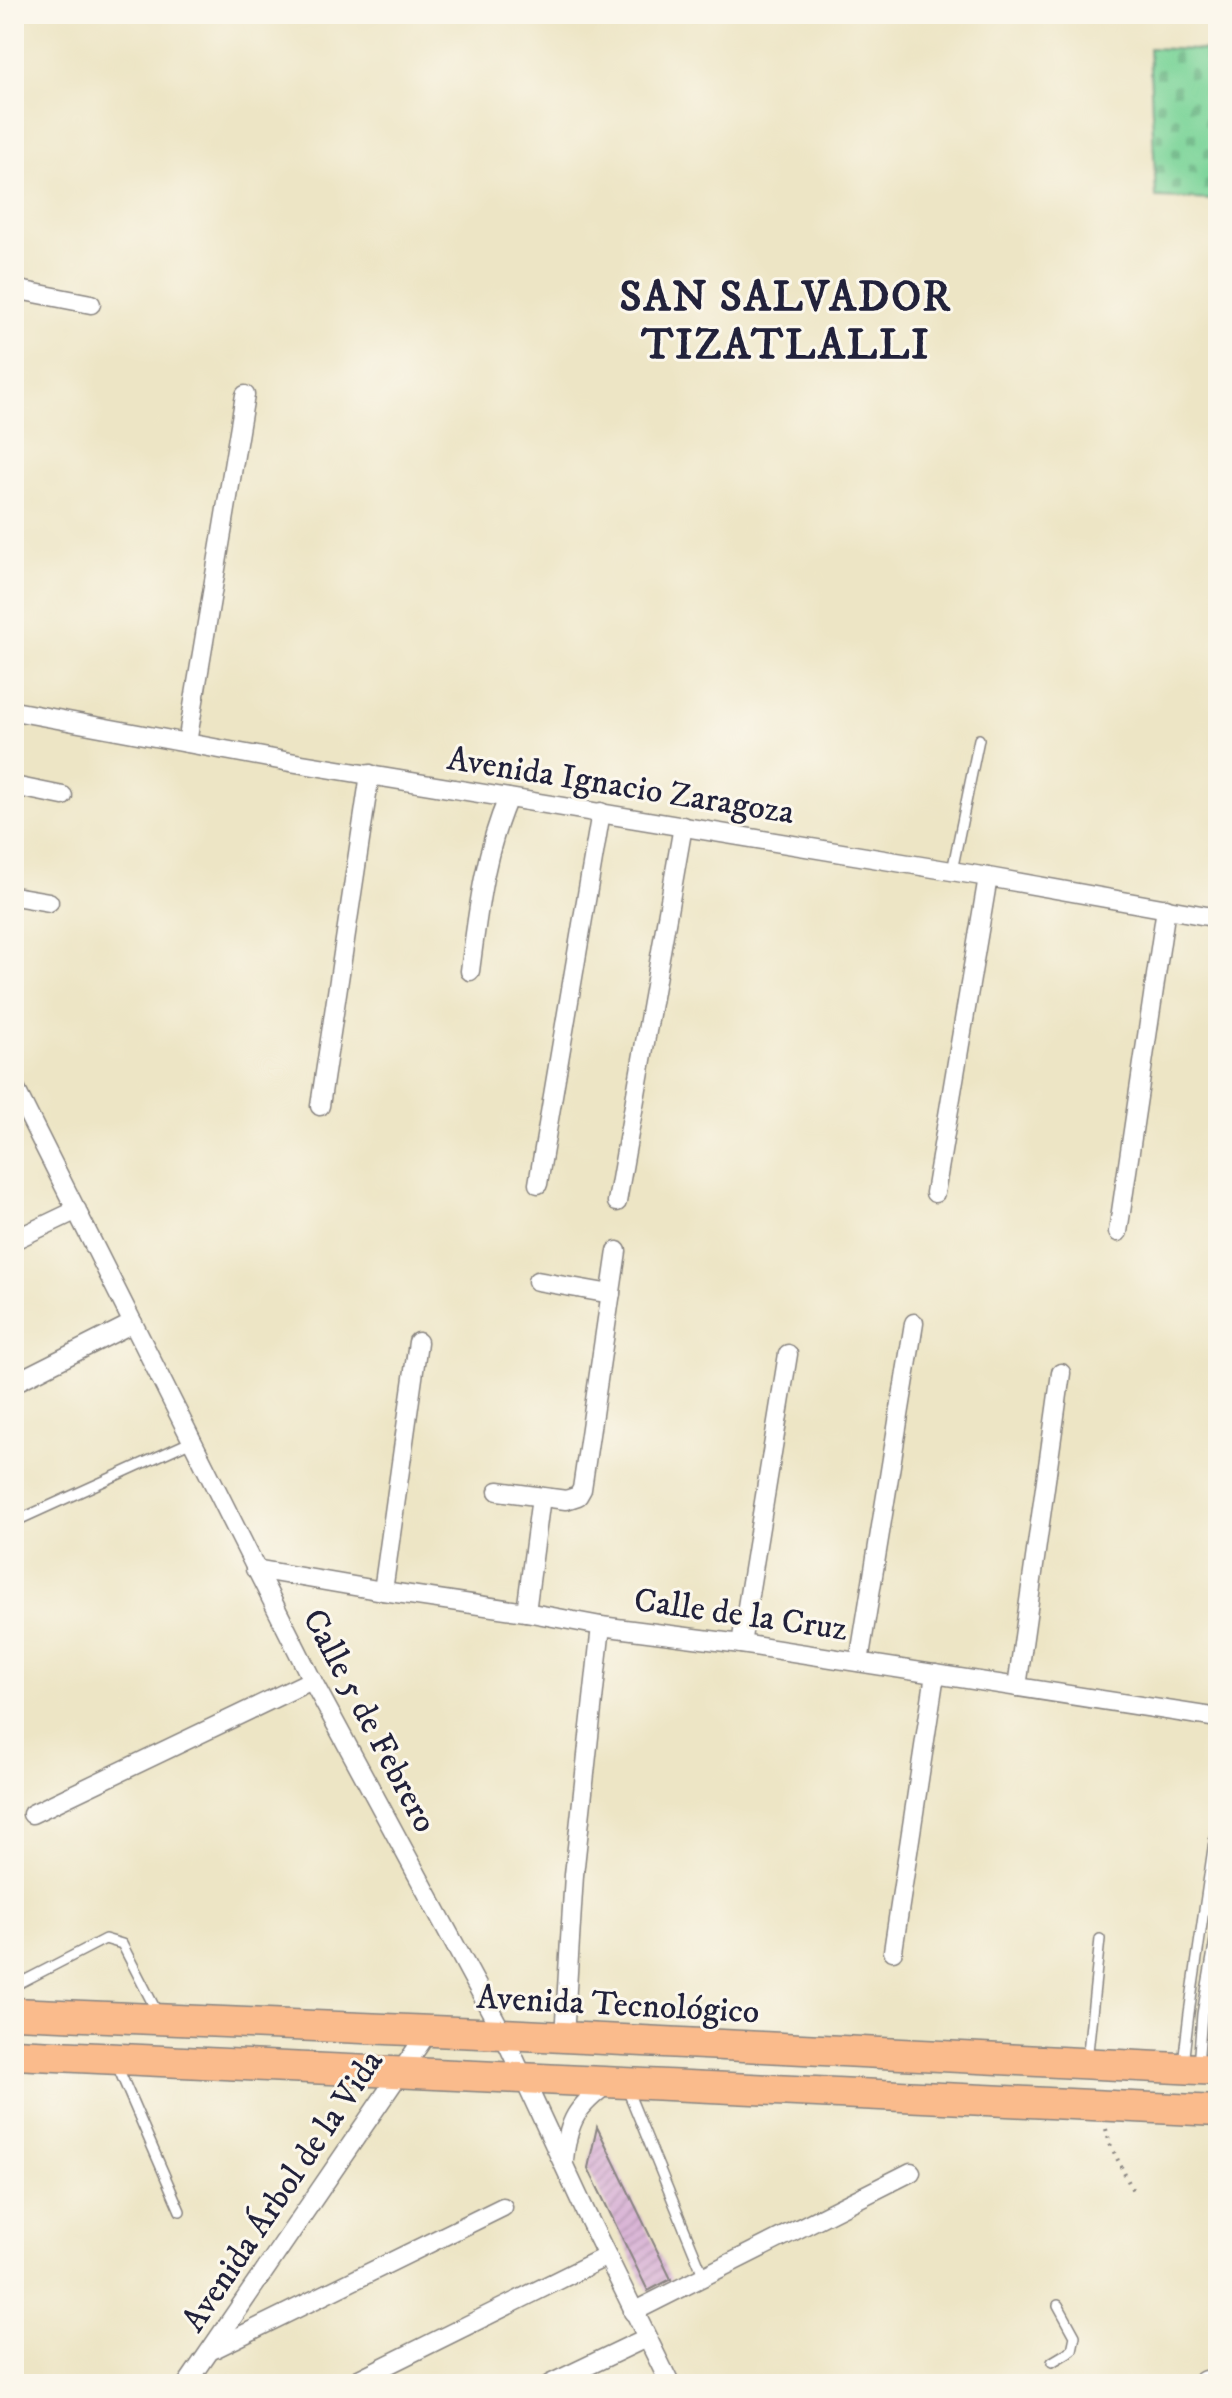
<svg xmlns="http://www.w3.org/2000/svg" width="1232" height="2398" viewBox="0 0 1232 2398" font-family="'IM FELL DW Pica',serif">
<defs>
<pattern id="cemetery-stones" width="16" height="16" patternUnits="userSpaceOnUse" patternTransform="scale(2)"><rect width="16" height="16" fill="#7cd499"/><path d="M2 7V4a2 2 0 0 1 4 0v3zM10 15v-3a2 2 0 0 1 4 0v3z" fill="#6bb685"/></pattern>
<pattern id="building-hatch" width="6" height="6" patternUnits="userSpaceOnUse" patternTransform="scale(2)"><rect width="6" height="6" fill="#d8b2d5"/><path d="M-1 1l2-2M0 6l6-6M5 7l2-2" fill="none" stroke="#b999b8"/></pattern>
</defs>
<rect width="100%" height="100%" fill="#fbf7ec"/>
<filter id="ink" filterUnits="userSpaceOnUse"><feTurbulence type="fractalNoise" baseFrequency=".0125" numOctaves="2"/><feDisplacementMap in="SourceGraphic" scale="16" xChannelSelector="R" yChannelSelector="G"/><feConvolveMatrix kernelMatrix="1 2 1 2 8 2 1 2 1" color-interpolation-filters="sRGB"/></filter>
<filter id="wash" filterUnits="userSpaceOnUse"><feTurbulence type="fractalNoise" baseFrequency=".006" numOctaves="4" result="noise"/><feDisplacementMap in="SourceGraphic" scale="32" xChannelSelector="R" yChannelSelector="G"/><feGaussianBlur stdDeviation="1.8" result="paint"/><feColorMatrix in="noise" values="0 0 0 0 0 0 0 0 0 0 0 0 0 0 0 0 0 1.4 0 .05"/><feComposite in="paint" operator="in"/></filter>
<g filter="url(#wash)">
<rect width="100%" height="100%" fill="#ede5c5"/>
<!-- cemetery -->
<polygon fill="url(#cemetery-stones)" stroke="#4f7b6a" stroke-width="2" points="1149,48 1218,51 1218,200 1156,198"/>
<g id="blocks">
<!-- building -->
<polygon fill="url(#building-hatch)" points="597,2127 671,2279 648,2291 588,2168"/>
</g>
</g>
<g filter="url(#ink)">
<use href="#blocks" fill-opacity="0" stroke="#888480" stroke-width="2"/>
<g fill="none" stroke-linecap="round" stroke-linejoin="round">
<defs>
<g id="lane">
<polyline points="952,871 979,739"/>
<polyline points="14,1522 192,1441"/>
<polyline points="14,1986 105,1939 122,1944 157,2012"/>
<polyline points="1087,2061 1100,1939"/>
<polyline points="116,2063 180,2211"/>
<polyline points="1183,2064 1189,2013 1218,1814"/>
<polyline points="1198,2066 1202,2014 1218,1923"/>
<polyline points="627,2089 704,2277"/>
<polyline points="1052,2362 1072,2350 1075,2336 1058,2305"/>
</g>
<g id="street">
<polyline points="14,289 91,304"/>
<polyline points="14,711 290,762 988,877 1218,918"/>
<polyline points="187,743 245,395"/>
<polyline points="14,786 63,796"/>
<polyline points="14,896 49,902"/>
<path d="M470,971C478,911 484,854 508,798"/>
<polyline points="14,1086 312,1680 503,2034 587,2215 670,2384"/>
<polyline points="320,1106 370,774"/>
<polyline points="538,1184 601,812"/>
<polyline points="935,1193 988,877"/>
<polyline points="617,1202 683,826"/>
<polyline points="1118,1232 1166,908"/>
<polyline points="14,1240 77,1210"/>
<polyline points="537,1281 611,1294"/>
<polyline points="14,1383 133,1323"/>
<polyline points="498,1491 566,1500 578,1496 582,1489 617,1251"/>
<polyline points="255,1569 383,1591 526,1612 601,1626 741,1644 1218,1718"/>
<polyline points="383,1591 418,1342"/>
<polyline points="526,1612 541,1497"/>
<polyline points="741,1644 788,1354"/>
<polyline points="859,1662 914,1323"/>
<polyline points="1017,1687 1061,1373"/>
<polyline points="32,1814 312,1680"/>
<polyline points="893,1951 935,1674"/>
<polyline points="564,2037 574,1875 601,1626"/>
<path d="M564,2160C568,2120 577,2106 609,2083"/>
<polyline points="633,2312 911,2172"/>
<polyline points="214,2349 503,2207"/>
<polyline points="187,2384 428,2032"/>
<polyline points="349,2384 607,2256"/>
<polyline points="550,2384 646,2338"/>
<polyline points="1199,2384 1205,2380"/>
</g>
<g id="primary">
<polyline points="14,2013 503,2034 1218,2070"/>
<polyline points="14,2054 1218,2111"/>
</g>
</defs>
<!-- lane casing -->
<use href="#lane" stroke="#888480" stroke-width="12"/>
<!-- street casing -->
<use href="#street" stroke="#888480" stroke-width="21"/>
<!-- primary casing -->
<use href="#primary" stroke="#888480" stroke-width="33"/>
<!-- path -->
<polyline stroke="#888480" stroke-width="4" stroke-dasharray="2 6" stroke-linecap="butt" points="1106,2129 1110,2144 1134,2193"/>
<!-- lane -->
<use href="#lane" stroke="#fff" stroke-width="9"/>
<!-- street -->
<use href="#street" stroke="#fff" stroke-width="18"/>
<!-- primary -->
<use href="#primary" stroke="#fabb8c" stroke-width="30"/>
</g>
</g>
<g text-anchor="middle" stroke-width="6" stroke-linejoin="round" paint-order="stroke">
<!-- street labels -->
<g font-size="34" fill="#22223b" stroke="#fbf7ec">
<text transform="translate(621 784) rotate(9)" y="12">Avenida Ignacio Zaragoza</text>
<text transform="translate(741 1613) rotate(8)" y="12">Calle de la Cruz</text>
<text transform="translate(371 1720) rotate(62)" y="12">Calle 5 de Febrero</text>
<text transform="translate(618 2003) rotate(3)" y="12">Avenida Tecnológico</text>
<text transform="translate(281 2190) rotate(-56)" y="12">Avenida Árbol de la Vida</text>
</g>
<!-- district labels -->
<g font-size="42" font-weight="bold" letter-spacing="2" fill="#22223b" stroke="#fbf7ec">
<text x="786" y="310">SAN SALVADOR<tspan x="786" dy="48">TIZATLALLI</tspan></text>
</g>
</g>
<!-- margin -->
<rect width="1232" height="2398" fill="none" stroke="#fbf7ec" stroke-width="48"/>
</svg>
